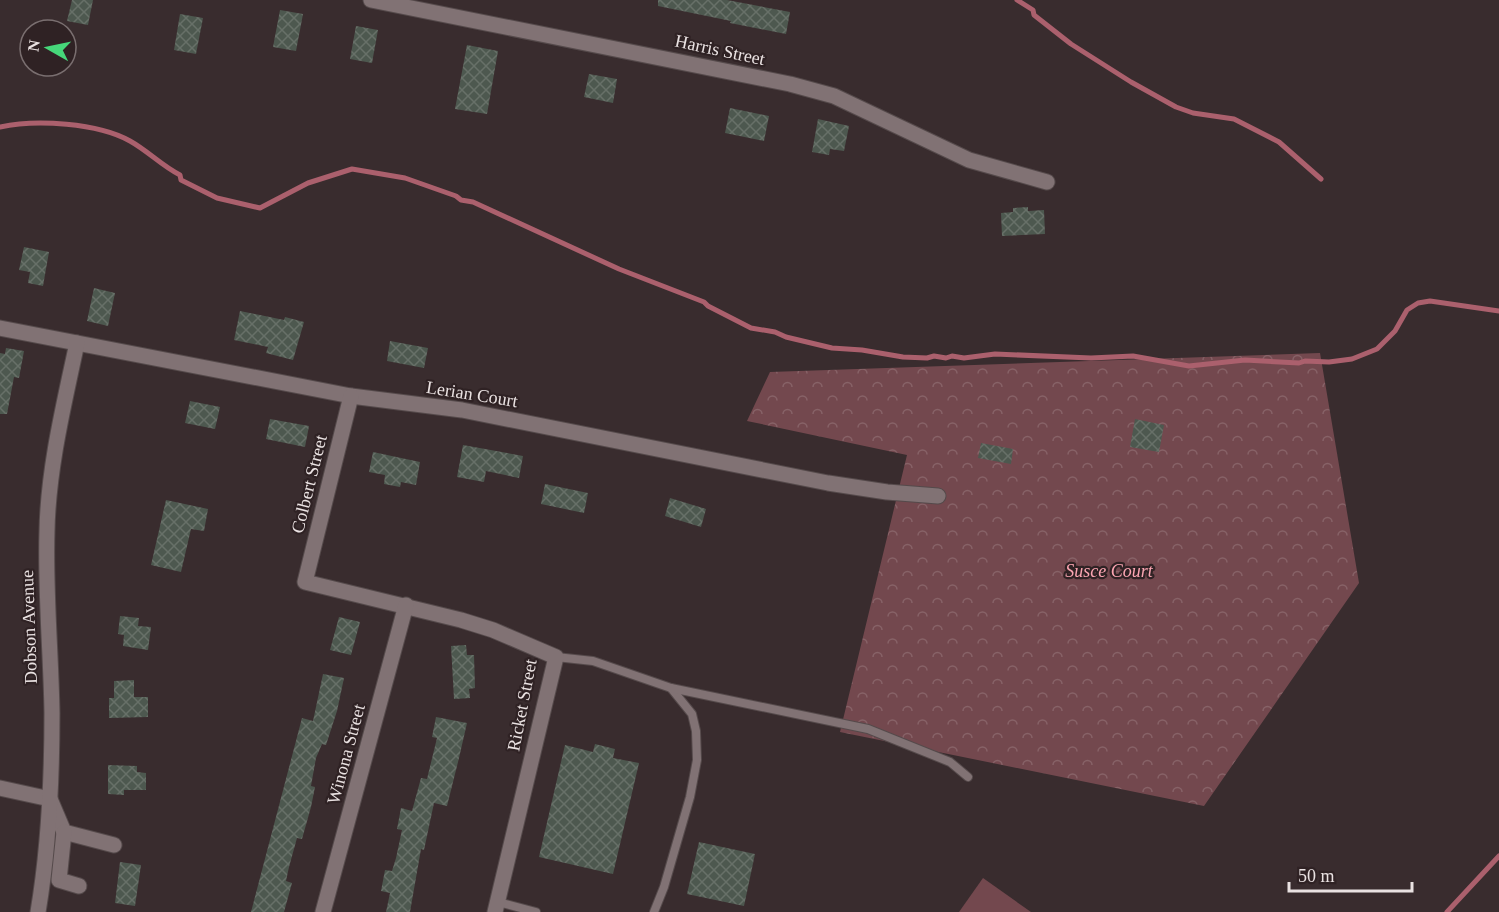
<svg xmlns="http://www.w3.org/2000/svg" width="1499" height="912" viewBox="0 0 1499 912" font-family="Georgia,serif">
<defs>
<pattern id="park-crowns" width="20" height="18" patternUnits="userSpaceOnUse" patternTransform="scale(1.5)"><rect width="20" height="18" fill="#73484e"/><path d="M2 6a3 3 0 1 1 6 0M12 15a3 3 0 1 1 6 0" fill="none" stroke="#876267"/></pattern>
<pattern id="building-cross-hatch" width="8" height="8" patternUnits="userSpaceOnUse" patternTransform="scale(1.5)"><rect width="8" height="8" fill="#4d584f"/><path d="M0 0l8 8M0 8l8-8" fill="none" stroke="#677068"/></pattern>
</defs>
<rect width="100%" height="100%" fill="#392c2e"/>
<!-- green -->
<polygon fill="#73484e" points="983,878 1031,912 959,912"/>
<!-- park -->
<polygon fill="url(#park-crowns)" points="1320,353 1359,583 1204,806 840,732 907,455 747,421 770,372"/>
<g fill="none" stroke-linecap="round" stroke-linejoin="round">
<!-- stream -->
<g stroke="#ab606d" stroke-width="5">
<polyline points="1017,0 1033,10 1034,15 1071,44 1131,82 1176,107 1193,113 1234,119 1279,142 1321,179"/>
<path d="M0,127C36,119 98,123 130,141C148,151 162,166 180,175L181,180L217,198L260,208L308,183L352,169L405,178L456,196L461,200L473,202L619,269L704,302L708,306L751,328L775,332L786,337L832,348L862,350L903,357L927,358L934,356L946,358L952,356L964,358L995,354L1091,358L1133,356L1189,366L1245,360L1299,363L1305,361L1329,362L1352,359L1377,349L1395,331L1407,310L1418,303L1430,301L1499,311"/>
<polyline points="1447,912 1499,856"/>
</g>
</g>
<!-- building -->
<g fill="url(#building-cross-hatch)">
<polygon points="72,0 93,0 88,25 67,21"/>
<polygon points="658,0 727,0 790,12 786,34 730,23 731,21 658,6"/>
<polygon points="280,10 303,14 296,51 273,47"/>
<polygon points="180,14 203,18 196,54 174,50"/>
<polygon points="356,26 378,30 372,63 350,59"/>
<polygon points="467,45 498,51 487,114 455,109"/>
<polygon points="589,74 617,79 613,103 584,97"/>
<polygon points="730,108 769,116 764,141 725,133"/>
<polygon points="818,119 849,126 844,151 830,149 829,155 812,152"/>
<polygon points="1028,207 1028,211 1044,210 1045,234 1002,236 1001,213 1013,212 1013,208"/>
<polygon points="24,247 49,252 43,286 28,283 30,272 19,270"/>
<polygon points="94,288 115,293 108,326 87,321"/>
<polygon points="240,311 284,320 285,317 304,322 293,360 266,353 268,347 234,340"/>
<polygon points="390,341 428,348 424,368 387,361"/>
<polygon points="6,348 24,351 19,378 14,377 7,414 0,414 0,353 5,354"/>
<polygon points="190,401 220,407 215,429 185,423"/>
<polygon points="270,419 309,426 305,447 266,439"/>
<polygon points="1135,419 1164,425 1159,452 1130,447"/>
<polygon points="981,443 1013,449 1011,464 978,458"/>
<polygon points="463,445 523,456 519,478 486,471 484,482 457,477"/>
<polygon points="373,452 420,462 416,485 401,482 400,487 384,484 385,475 369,472"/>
<polygon points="545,484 588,493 584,513 541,504"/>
<polygon points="670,498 706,509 701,527 665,516"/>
<polygon points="166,500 208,509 204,531 191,529 181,572 151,565"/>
<polygon points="120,616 139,618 138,626 151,627 148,650 123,646 124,635 118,634"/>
<polygon points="339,617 360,622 351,655 330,650"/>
<polygon points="466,645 467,655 474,655 475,688 469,689 470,698 454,699 451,646"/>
<polygon points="323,674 344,678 337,711 326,745 322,744 316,758 311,786 315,787 311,807 302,839 297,838 289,867 286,881 292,883 284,912 251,912 302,718 313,721"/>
<polygon points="134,680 134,697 148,697 148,717 109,718 109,698 114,698 114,681"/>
<polygon points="436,717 467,723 459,758 447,806 434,803 424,850 421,849 410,912 386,912 390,893 381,891 385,870 392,871 396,858 402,830 397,829 401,808 412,811 421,778 427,779 437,738 432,737"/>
<polygon points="595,744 615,749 613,758 639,763 613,874 539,857 565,745 593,752"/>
<polygon points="108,765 137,766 137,772 146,773 146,790 124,790 124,795 108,794"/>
<polygon points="699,842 755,854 744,906 687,894"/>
<polygon points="120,862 141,865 135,906 115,903"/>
</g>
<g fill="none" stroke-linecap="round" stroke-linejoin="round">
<defs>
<g id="lane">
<polyline points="556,657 593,661 671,688 692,714 696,731 697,760 690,797 664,887 654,912"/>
<polyline points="671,688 868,729 950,762 968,777"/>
<polyline points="498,902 536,912"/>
</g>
<g id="street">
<polyline points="371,0 790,84 834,96 969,160 1047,182"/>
<polyline points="0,328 351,396 462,410 828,483 887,492 938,496"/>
<polyline points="351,396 305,582 461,620 493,630 556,657 495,912"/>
<polyline points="0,788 50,799 64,832 114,845"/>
<polyline points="64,832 59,880 79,886"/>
<path d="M38,912C49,847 52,779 52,713C51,652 45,592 47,531C48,469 64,404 77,343"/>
<polyline points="323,912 406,605"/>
</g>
</defs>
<!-- lane casing -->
<use href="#lane" stroke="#554a4b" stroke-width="10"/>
<!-- street casing -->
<use href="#street" stroke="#554a4b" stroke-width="17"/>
<!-- lane -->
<use href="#lane" stroke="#817274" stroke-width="8"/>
<!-- street -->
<use href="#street" stroke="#817274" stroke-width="15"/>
</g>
<g text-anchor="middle" stroke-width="4.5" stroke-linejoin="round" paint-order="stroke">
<!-- street labels -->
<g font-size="18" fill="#eae2e2" stroke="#2f2224">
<text transform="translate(720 50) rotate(12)" y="6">Harris Street</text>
<text transform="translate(472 394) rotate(9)" y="6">Lerian Court</text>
<text transform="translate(309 484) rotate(-76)" y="6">Colbert Street</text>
<text transform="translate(29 627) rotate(-92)" y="6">Dobson Avenue</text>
<text transform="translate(522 705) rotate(-79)" y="6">Ricket Street</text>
<text transform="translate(346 754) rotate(-75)" y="6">Winona Street</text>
</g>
<!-- park labels -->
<g font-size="18" font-style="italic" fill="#fba5b2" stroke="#2f2224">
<text x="1109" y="577">Susce Court</text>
</g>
</g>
<!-- north arrow -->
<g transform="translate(48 48) rotate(279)"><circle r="28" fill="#2f2224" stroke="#7a6f70" stroke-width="1.5"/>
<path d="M0-4.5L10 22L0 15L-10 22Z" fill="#46d77a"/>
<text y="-9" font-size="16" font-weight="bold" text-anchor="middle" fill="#eae2e2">N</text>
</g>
<!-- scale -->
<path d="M1289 882v9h123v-9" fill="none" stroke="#eae2e2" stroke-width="3"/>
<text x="1298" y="882" font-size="18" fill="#eae2e2" stroke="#2f2224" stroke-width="4.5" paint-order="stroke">50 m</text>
</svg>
